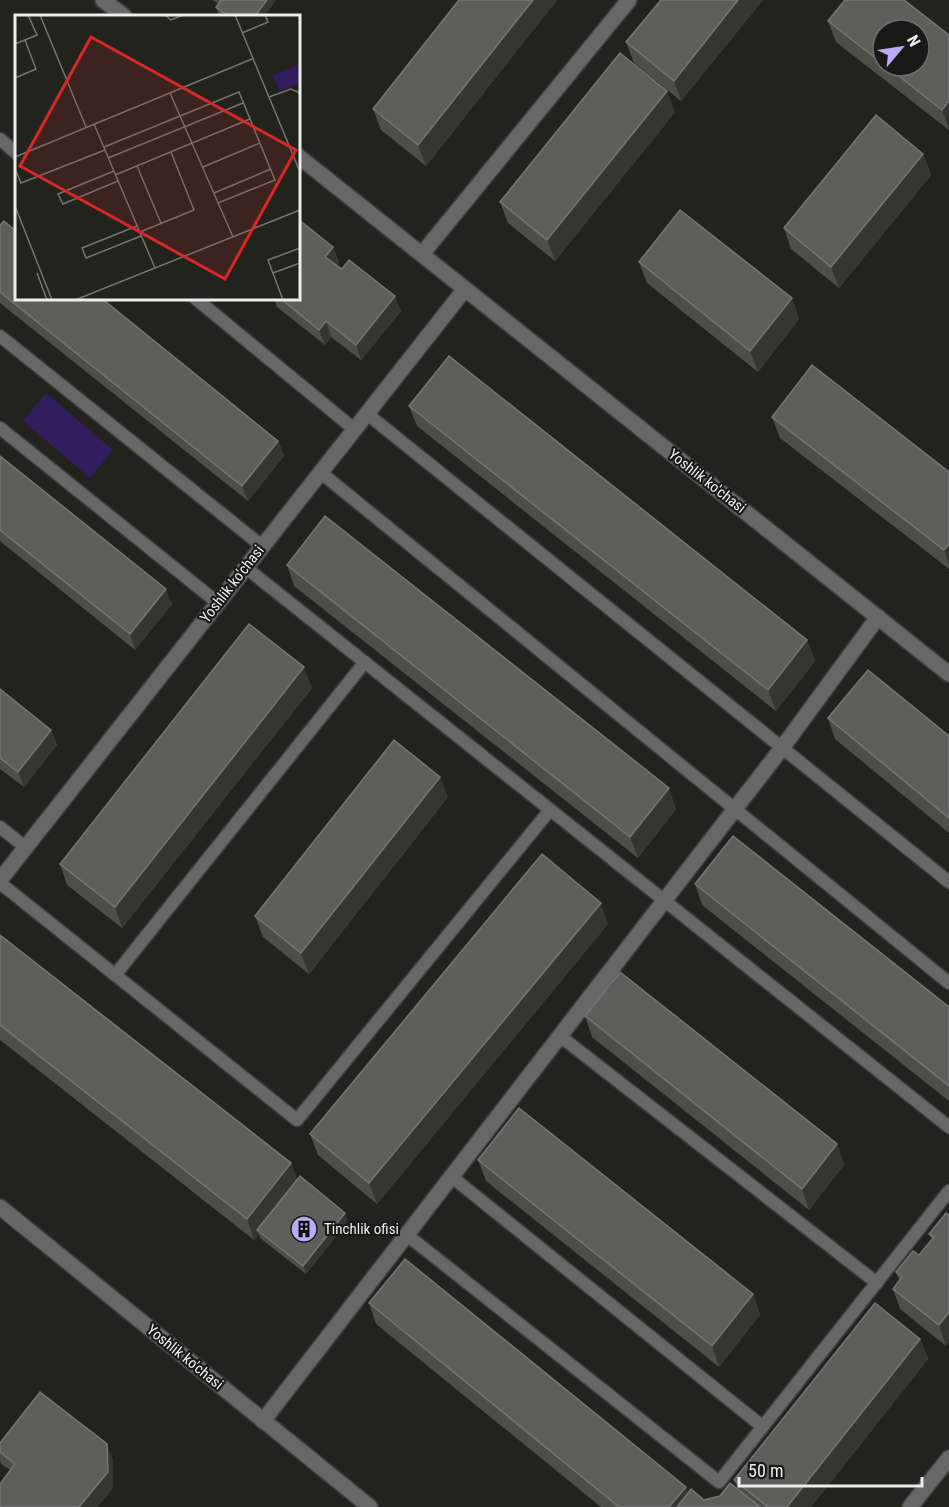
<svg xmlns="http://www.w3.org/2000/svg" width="949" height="1507" viewBox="0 0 949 1507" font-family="'Roboto Condensed',sans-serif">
<rect width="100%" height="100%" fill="#23231e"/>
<!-- green -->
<polygon fill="#311c5d" points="46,393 113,450 90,478 23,421"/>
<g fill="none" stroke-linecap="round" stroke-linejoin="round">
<defs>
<g id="lane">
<polyline points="0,139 16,153"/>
<polyline points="195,298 354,429"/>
<polyline points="0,336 262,546"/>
<polyline points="366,413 949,882"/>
<polyline points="0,428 218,603"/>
<polyline points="320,472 949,983"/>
<polyline points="245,567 949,1127"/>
<polyline points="0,827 25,847"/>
<polyline points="0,883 297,1120 550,810"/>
<polyline points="115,975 365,662"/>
<polyline points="560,1036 877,1283"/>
<polyline points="452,1177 763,1427"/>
<polyline points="407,1235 719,1482 949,1191"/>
</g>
<g id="street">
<polyline points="103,0 124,16"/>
<polyline points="298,156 949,674"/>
<polyline points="422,254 629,0"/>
<polyline points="0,880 465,289"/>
<polyline points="0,1207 370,1507"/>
<polyline points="263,1421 782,748 878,617"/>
<polyline points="910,1507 949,1458"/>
</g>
</defs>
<!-- lane casing -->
<use href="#lane" stroke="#3f3f3b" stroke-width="15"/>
<!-- street casing -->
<use href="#street" stroke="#3f3f3b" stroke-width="18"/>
<!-- lane -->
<use href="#lane" stroke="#676765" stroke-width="12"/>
<!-- street -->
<use href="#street" stroke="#676765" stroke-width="15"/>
</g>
<!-- wall -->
<g fill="#4e4e49" fill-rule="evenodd">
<polygon points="213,0 276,0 264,16 221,16 219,15 216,7 218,4"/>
<polygon points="459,0 557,0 426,166 381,130 373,109"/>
<polygon points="661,0 763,0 681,101 634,63 626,42"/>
<path d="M828,21L949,35V130L836,42ZM883,30L919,66H883Z"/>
<polygon points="675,112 555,261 508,223 500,202"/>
<polygon points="923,154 931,175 839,288 791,249 784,228"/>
<polygon points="0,225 278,441 284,456 248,501 0,303"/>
<polygon points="333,247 339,262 336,265 401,311 361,360 331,337 325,345 277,307 274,298 298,298"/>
<polygon points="639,262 792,298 799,319 758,372 647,283"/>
<polygon points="409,406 807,640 815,661 776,711 417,426"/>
<polygon points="772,417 949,472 949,569 780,438"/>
<polygon points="0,456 172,604 135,650 0,541"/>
<polygon points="287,565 676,809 638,858 294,586"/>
<polygon points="312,688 122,928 67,885 60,864"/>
<polygon points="0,689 51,730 57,745 24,787 0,769"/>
<polygon points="828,718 949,736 949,833 835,739"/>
<polygon points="448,797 309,974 263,937 255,916"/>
<polygon points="695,884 949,1007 949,1101 702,905"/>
<polygon points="608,924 377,1204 318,1155 310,1134"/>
<polygon points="0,935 291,1163 297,1180 348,1221 306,1274 260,1238 259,1234 254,1240 0,1040"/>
<polygon points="585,1016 837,1144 844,1165 809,1210 592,1037"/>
<polygon points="478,1160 753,1294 760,1315 719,1367 486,1181"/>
<polygon points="949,1215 949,1342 946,1346 900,1309 893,1289 899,1280 896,1272 919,1255 932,1240 929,1234"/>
<polygon points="369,1303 686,1487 688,1493 704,1500 720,1496 738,1489 734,1480 920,1339 928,1359 811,1507 601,1507 376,1324"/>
<polygon points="0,1443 113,1459 113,1488 97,1507 0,1507 10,1470 1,1464 0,1460"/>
</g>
<!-- shaded-wall -->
<g fill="#363631">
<polygon points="267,0 276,0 264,16 255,16"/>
<polygon points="533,0 557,0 426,166 418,145"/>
<polygon points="738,0 763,0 681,101 674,81"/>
<polygon points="667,91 675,112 555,261 547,240"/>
<polygon points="949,101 949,129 942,110"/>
<polygon points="923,154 931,175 839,288 831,267"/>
<polygon points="333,247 339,262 331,272 325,257"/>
<polygon points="395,296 401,311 361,360 356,345"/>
<polygon points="792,298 799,319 758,372 750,351"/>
<polygon points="326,321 331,337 325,345 319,330"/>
<polygon points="278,441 284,456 248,501 242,486"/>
<polygon points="949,544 949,564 944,550"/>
<polygon points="166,589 172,604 135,650 130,634"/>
<polygon points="807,640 815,661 776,711 768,690"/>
<polygon points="304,667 312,688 122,928 115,907"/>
<polygon points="51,730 57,745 24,787 18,772"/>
<polygon points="440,777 448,797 309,974 301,953"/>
<polygon points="669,788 676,809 638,858 630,837"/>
<polygon points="601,903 608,924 377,1204 369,1183"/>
<polygon points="837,1144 844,1165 809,1210 802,1189"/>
<polygon points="291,1163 298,1184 257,1230 259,1234 254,1240 247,1219"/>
<polygon points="345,1213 348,1221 306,1274 303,1266"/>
<polygon points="753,1294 760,1315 719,1367 712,1346"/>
<polygon points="949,1312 949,1342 946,1346 939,1325"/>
<polygon points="920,1339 928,1359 811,1507 787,1507"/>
<polygon points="107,1444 113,1459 113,1488 97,1507 79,1507"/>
<polygon points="686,1487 693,1507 669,1507"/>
</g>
<!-- building -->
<g fill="#5f5f5a" stroke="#757571" stroke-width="1.5">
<polygon points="220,0 267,0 255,16 228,16 216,7 221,1"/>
<polygon points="459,0 533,0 418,145 373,109"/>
<polygon points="661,0 738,0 674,81 626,42"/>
<polygon points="845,0 904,0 949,35 949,101 942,110 886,66 919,66 919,30 883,30 883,64 828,21"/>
<polygon points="620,53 667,91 547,240 500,202"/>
<polygon points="876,115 923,154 831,267 784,228"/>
<polygon points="680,210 792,298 750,351 639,262"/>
<polygon points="298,219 333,247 325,257 342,269 349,260 395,296 356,345 326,321 319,330 280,298 298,298"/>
<polygon points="4,221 16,231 16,298 101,298 278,441 242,486 0,292 0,225"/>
<polygon points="449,356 807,640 768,690 409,406"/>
<polygon points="812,365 949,472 949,544 944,550 772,417"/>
<polygon points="0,456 166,589 130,634 0,530"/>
<polygon points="325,516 669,788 630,837 287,565"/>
<polygon points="249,624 304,667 115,907 60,864"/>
<polygon points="868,670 949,736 949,818 828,718"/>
<polygon points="0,689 51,730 18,772 0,758"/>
<polygon points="394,740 440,777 301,953 255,916"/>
<polygon points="733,836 949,1007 949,1086 695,884"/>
<polygon points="542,854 601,903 369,1183 310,1134"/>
<polygon points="0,935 291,1163 247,1219 0,1025"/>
<polygon points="620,972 837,1144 802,1189 585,1016"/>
<polygon points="519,1108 753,1294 712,1346 478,1160"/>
<polygon points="300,1176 345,1213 303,1266 257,1230"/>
<polygon points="946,1213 949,1215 949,1312 939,1325 893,1289 902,1277 896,1272 913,1251 919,1255 934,1237 929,1234"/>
<polygon points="405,1259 686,1487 669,1507 619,1507 369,1303"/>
<polygon points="875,1303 920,1339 787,1507 768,1507 734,1480"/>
<polygon points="40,1392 107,1444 108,1472 79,1507 0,1507 0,1484 15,1464 0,1452 0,1443"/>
<polygon points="730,1483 760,1507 677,1507 691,1489 704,1500 720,1496"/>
</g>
<!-- icons -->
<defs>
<symbol id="building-disc" viewBox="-11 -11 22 22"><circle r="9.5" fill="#baaaf7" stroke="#191915"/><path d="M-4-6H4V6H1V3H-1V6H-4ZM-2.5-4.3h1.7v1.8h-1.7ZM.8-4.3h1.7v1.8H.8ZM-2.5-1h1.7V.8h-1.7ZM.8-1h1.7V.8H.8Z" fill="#111"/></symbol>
</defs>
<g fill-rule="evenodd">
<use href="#building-disc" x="289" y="1214" width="30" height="30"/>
</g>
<g text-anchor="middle" stroke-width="4.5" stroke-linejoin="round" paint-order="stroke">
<!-- street labels -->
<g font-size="15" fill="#ededea" stroke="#191915">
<text transform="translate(707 481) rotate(38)" y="5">Yoshlik ko'chasi</text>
<text transform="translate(232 584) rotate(-52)" y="5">Yoshlik ko'chasi</text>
<text transform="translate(185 1357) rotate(39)" y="5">Yoshlik ko'chasi</text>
</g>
<!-- poi labels -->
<g font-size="15" fill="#ededea" stroke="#191915" text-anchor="start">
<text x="324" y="1234">Tinchlik ofisi</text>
</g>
</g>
<!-- overview -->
<g transform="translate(15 15)">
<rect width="285" height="285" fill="#23231e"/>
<path d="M285,49V68L264,76L258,60Z" fill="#311c5d"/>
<path fill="none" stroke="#747470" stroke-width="1.5" d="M25,0L71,112M150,0L156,5L168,0M220,0L285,157M227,18L253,7L250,0M0,29L22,20L13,0M0,63L21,54L10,25M155,78L218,222M254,82L276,74L285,78M79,109L140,253M89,132L224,77L260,165L203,188M0,142L237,44M93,143L228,88M122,151L146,208M188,152L245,128M0,154L6,168L90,135M99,156L43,179L48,189L103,166M100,160L235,104M199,178L256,154M0,191L37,285M122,211L67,233L71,243L126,221M125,217L179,195L156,137M22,258L32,285M258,258L285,248M60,285L285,195M268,285L253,245L285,233"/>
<path fill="#d62828" fill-opacity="0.15" stroke="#d62828" stroke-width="3" d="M76,22L281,135L210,264L5,151Z"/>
<rect width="285" height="285" fill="none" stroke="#ededea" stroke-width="3"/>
</g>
<!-- north arrow -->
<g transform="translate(901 48) rotate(61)"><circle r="28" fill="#191915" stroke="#6e6e6a" stroke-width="1.5"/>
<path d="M0-4.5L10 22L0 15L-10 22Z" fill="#baaaf7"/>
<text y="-9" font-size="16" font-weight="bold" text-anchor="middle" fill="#ededea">N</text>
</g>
<!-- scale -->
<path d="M739 1477v9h183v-9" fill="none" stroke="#ededea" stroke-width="3"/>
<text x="748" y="1477" font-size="18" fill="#ededea" stroke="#191915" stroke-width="4.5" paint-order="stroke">50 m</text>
</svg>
